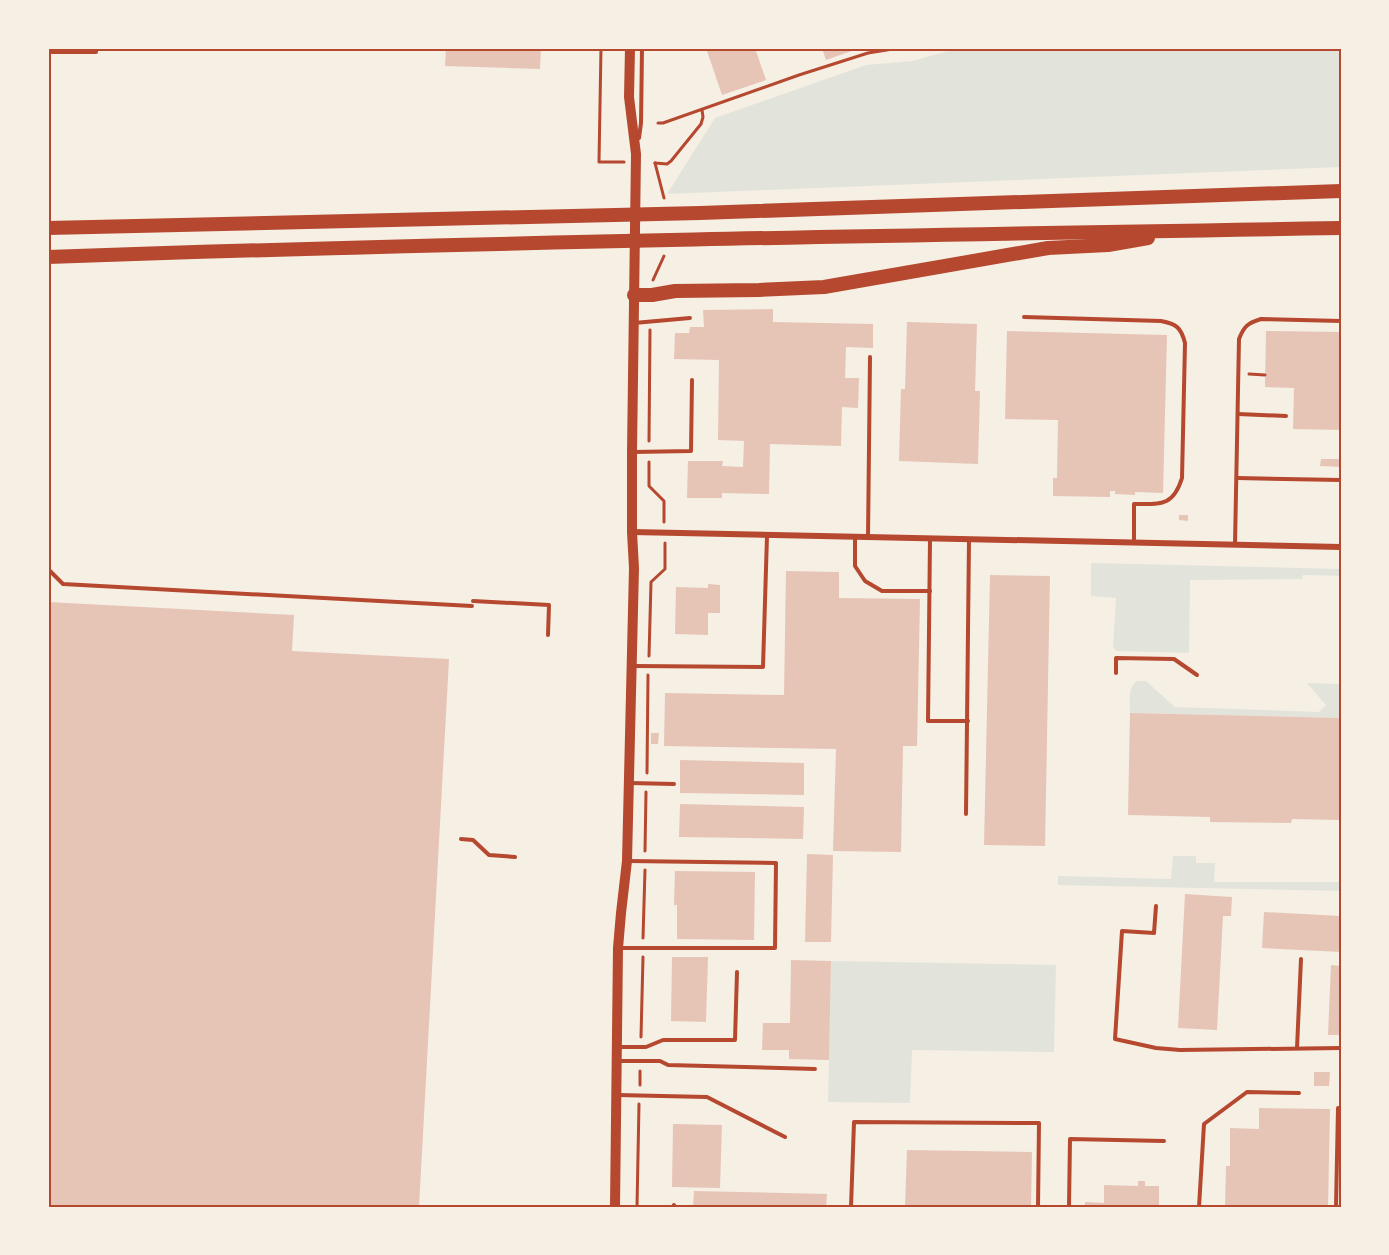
<svg xmlns="http://www.w3.org/2000/svg" width="1389" height="1255" viewBox="0 0 1389 1255" font-family="Georgia,serif">
<rect width="100%" height="100%" fill="#f6efe4"/>
<!-- green -->
<g fill="#e2e4dc">
<polygon points="959,48 1341,48 1341,167 667,194 715,118 866,65 912,61"/>
<polygon points="1091,563 1341,569 1341,576 1303,575 1302,579 1190,580 1189,653 1116,651 1113,646 1116,598 1091,596"/>
<path d="M1137,681H1146L1175,707L1319,712L1326,705L1307,683L1341,684V718L1130,713C1130,702 1127,688 1137,681Z"/>
<polygon points="1173,856 1196,856 1196,863 1215,863 1214,882 1341,882 1341,891 1058,885 1058,876 1171,879"/>
<polygon points="831,961 1056,965 1054,1052 912,1050 910,1103 828,1102"/>
</g>
<!-- building -->
<g fill="#e6c5b7">
<polygon points="446,48 541,48 540,69 445,66"/>
<polygon points="706,48 755,48 766,80 722,95"/>
<polygon points="822,48 860,48 826,60"/>
<polygon points="773,309 773,322 873,324 873,348 846,347 845,378 859,378 858,408 842,407 841,446 770,444 769,494 722,493 722,498 687,498 688,461 723,461 722,466 743,467 744,441 718,440 719,360 674,359 675,333 689,333 690,327 704,327 703,310"/>
<polygon points="907,322 977,324 975,391 980,391 978,464 899,461 901,389 905,389"/>
<polygon points="1007,331 1167,335 1163,493 1135,492 1135,495 1115,494 1115,491 1110,491 1110,497 1053,496 1053,478 1057,478 1058,420 1005,419"/>
<polygon points="1266,331 1341,332 1341,430 1293,429 1294,388 1265,387"/>
<polygon points="1321,459 1341,459 1341,467 1320,466"/>
<polygon points="1179,515 1188,515 1188,521 1179,520"/>
<polygon points="786,571 839,572 839,598 920,599 917,746 903,746 901,852 833,851 836,749 664,746 665,693 784,695"/>
<polygon points="990,575 1050,576 1045,846 984,845"/>
<polygon points="708,584 720,585 720,613 708,613 708,635 675,634 676,587 708,588"/>
<polygon points="48,602 294,615 292,651 449,659 419,1207 48,1207"/>
<polygon points="1130,713 1341,718 1341,820 1292,819 1291,823 1210,822 1210,817 1128,815"/>
<polygon points="651,733 659,733 658,744 651,744"/>
<polygon points="680,760 804,763 804,795 680,793"/>
<polygon points="680,804 804,807 803,839 679,837"/>
<polygon points="807,854 833,855 831,942 805,942"/>
<polygon points="675,871 755,872 754,940 677,939 677,905 674,905"/>
<polygon points="1185,894 1232,897 1231,916 1223,916 1217,1030 1178,1028"/>
<polygon points="1264,912 1341,916 1341,952 1262,948"/>
<polygon points="672,957 708,957 706,1022 671,1021"/>
<polygon points="791,960 831,961 829,1060 789,1059 789,1050 762,1050 763,1023 790,1023"/>
<polygon points="1331,965 1341,966 1341,1035 1328,1035"/>
<polygon points="1314,1072 1330,1072 1329,1086 1314,1086"/>
<polygon points="1259,1108 1330,1109 1328,1207 1225,1207 1226,1166 1230,1166 1230,1128 1259,1129"/>
<polygon points="673,1124 722,1125 720,1188 672,1187"/>
<polygon points="907,1150 1032,1152 1031,1207 905,1207"/>
<polygon points="1138,1181 1145,1181 1145,1186 1159,1186 1159,1207 1085,1207 1085,1202 1104,1203 1104,1185 1138,1186"/>
<polygon points="694,1191 827,1194 826,1207 693,1207"/>
</g>
<g fill="none" stroke-linecap="round" stroke-linejoin="round">
<!-- path -->
<g stroke="#b5482f" stroke-width="3">
<polyline points="601,48 599,162 624,162"/>
<polyline points="658,123 663,123 799,75 868,53 899,48"/>
<polyline points="655,163 664,198"/>
<polyline points="655,163 667,164 671,161 701,124 703,117 702,110"/>
<polyline points="653,280 664,256"/>
<polyline points="1249,374 1265,375"/>
<polyline points="649,441 650,330"/>
<polyline points="649,462 649,486 664,501 664,522"/>
<polyline points="649,656 651,582 665,569 665,543"/>
<polyline points="647,773 648,675"/>
<polyline points="645,851 646,792"/>
<polyline points="643,938 645,870"/>
<polyline points="641,1037 643,957"/>
<polyline points="640,1085 640,1071"/>
<polyline points="637,1207 639,1104"/>
</g>
<!-- service -->
<g stroke="#b5482f" stroke-width="4">
<polyline points="48,52 96,52 96,48"/>
<polyline points="639,138 641,123 642,48"/>
<path d="M1024,317L1161,321C1176,324 1181,327 1185,343L1182,478C1173,507 1160,504 1134,504V543"/>
<polyline points="634,323 690,318"/>
<polyline points="1238,414 1286,416"/>
<polyline points="633,452 691,451 692,380"/>
<polyline points="1237,478 1341,480"/>
<polyline points="855,537 855,566 865,581 882,591 930,591"/>
<polyline points="868,538 870,357"/>
<polyline points="930,539 928,721 968,721"/>
<path d="M1235,544L1239,339C1244,326 1248,323 1261,319L1341,321"/>
<polyline points="48,569 63,584 472,606"/>
<polyline points="473,601 549,605 548,635"/>
<polyline points="634,666 763,667 767,536"/>
<polyline points="1116,673 1116,658 1174,659 1197,675"/>
<polyline points="630,783 674,784"/>
<polyline points="966,814 969,540"/>
<polyline points="461,839 473,840 489,855 515,857"/>
<polyline points="1156,906 1154,933 1122,931 1115,1039 1156,1048 1180,1050 1341,1048"/>
<polyline points="619,948 775,948 776,863 628,861"/>
<polyline points="620,1047 646,1047 663,1040 735,1040 737,972"/>
<polyline points="1297,1048 1301,959"/>
<polyline points="618,1061 660,1061 668,1065 815,1069"/>
<polyline points="617,1095 707,1097 785,1137"/>
<polyline points="673,1207 674,1205"/>
<polyline points="851,1207 854,1122 1039,1123 1038,1207"/>
<polyline points="1069,1207 1070,1139 1164,1141"/>
<polyline points="1199,1207 1204,1124 1247,1092 1299,1093"/>
<polyline points="1336,1207 1338,1108 1341,1108"/>
</g>
<!-- minor -->
<polyline stroke="#b5482f" stroke-width="6" points="632,532 1341,547"/>
<!-- tertiary -->
<polyline stroke="#b5482f" stroke-width="10" points="615,1207 618,948 621,913 627,861 634,568 632,532 632,452 636,154 629,97 630,48"/>
<!-- trunk -->
<g stroke="#b5482f" stroke-width="14">
<polyline points="48,228 700,213 1341,191"/>
<path d="M48,257C479,242 910,235 1341,228"/>
<polyline points="634,295 652,295 675,291 759,290 824,287 1048,248 1108,245 1148,238"/>
</g>
</g>
<!-- border -->
<rect width="1389" height="1255" fill="none" stroke="#f6efe4" stroke-width="99"/>
<rect x="50" y="50" width="1290" height="1156" fill="none" stroke="#b5482f" stroke-width="2"/>
</svg>
